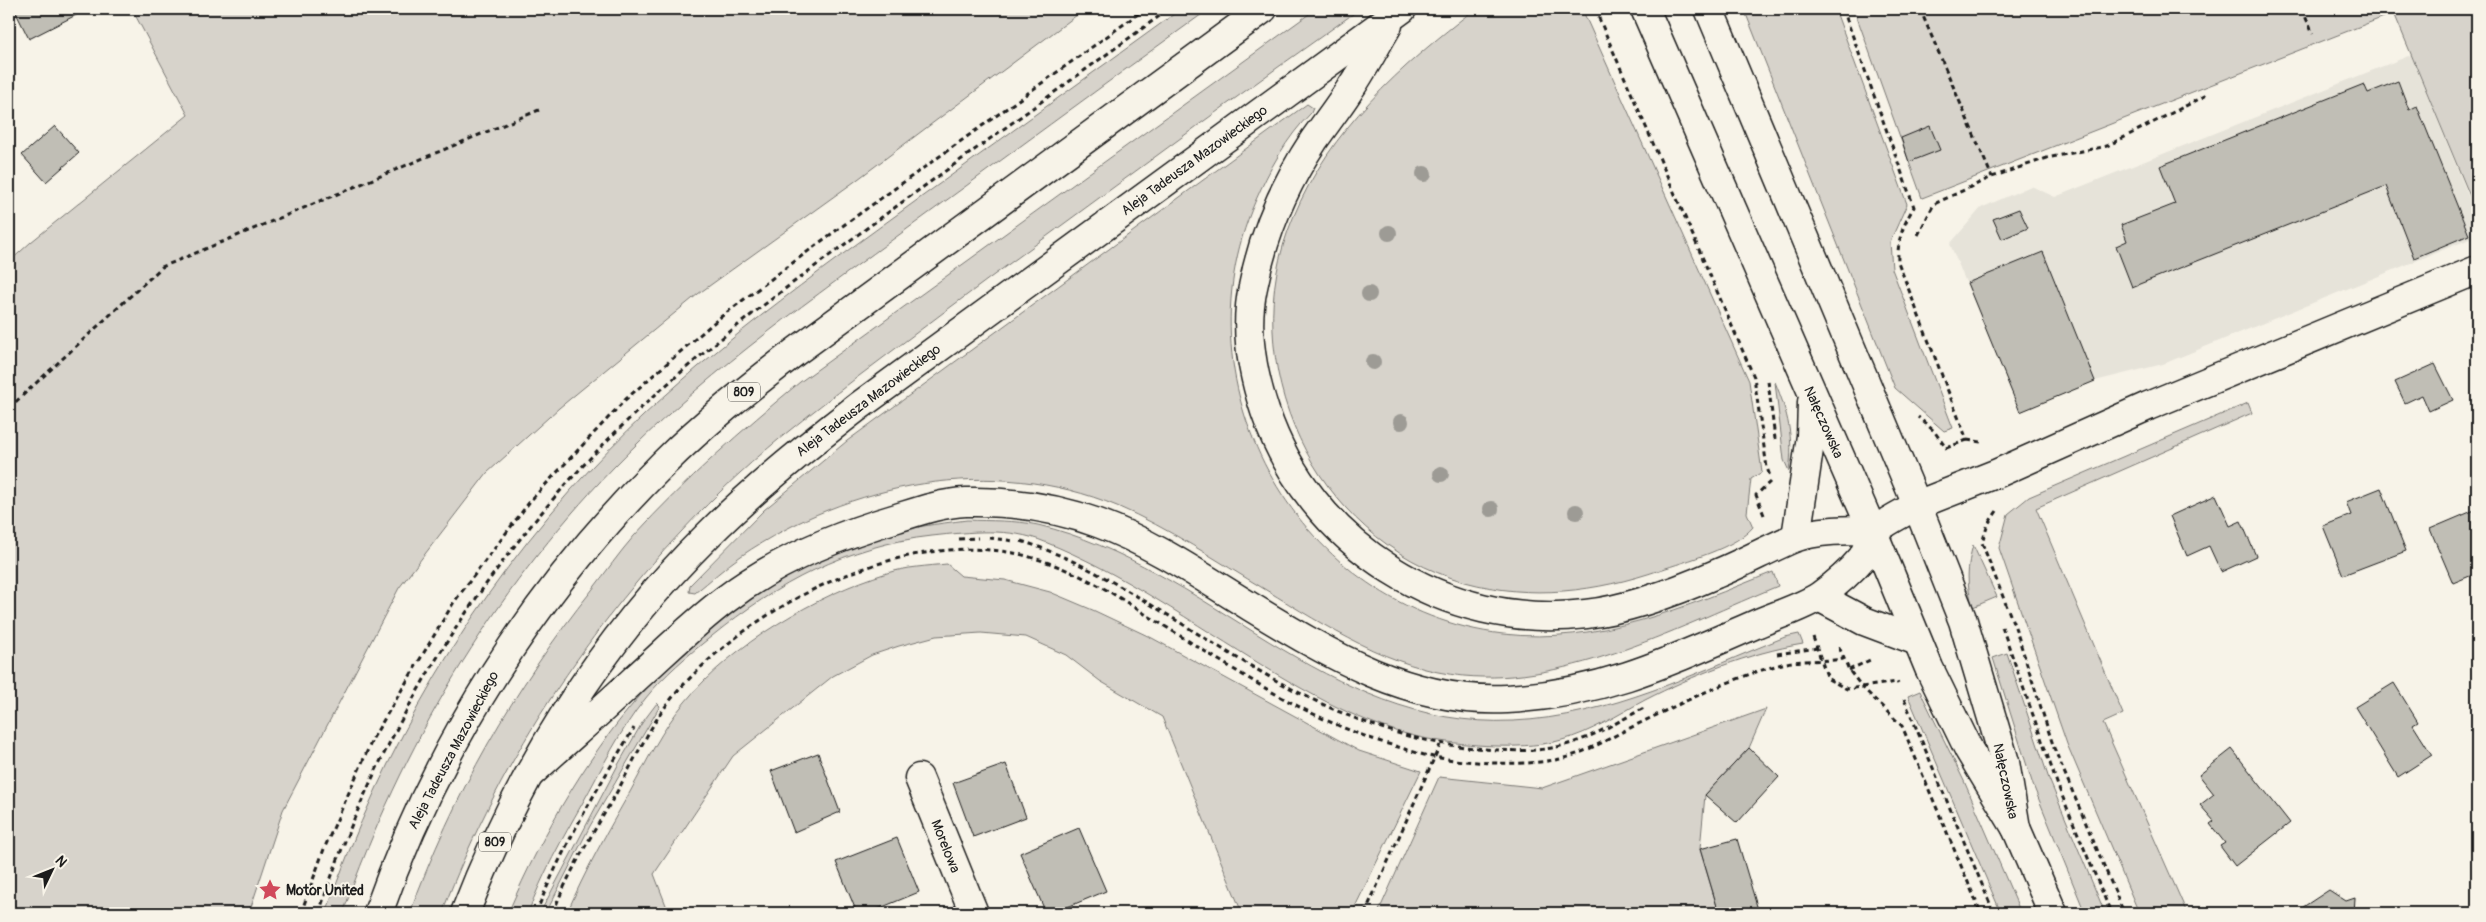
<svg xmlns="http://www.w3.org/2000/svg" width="2486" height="922" viewBox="0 0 2486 922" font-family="Pangolin,sans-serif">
<rect width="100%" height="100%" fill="#f7f3e8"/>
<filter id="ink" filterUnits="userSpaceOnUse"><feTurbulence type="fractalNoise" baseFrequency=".02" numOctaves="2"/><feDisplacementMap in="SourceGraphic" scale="10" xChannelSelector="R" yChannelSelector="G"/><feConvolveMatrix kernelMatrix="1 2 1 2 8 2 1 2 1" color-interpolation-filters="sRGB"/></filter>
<g filter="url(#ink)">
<!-- built -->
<polygon fill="#e6e3d9" points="2411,55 2477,217 2477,236 2163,364 2095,381 2020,412 1950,244 1981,208 2031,186 2055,197"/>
<!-- green -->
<g fill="#d7d3cb" stroke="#7a7874">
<polygon points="132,9 1085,9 854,182 698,294 559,408 487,473 399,588 283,810 249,913 9,913 9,262 31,242 188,115"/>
<path d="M1181,9H1209C1103,85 998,163 892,240C795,311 698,380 614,467C491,595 402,746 343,913H326C383,748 472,595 592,467C684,369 793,290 902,211C995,144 1088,76 1181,9Z"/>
<path d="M1316,9H1360C1250,86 1143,166 1035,245C974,289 915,334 855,379C809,415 761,451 719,493C598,612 502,754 442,913H410C453,795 514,688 592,590C606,572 619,553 634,536C685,480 742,430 800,382Z"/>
<path d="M1475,9H1582L1749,381L1762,472L1751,479L1747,513L1753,527C1736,548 1686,561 1660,570C1596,592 1531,600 1465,582C1314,540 1232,362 1293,218C1330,129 1400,67 1475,9Z"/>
<polygon points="1744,9 1835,9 1907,204 1890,242 1892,269 1953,428 1944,431 1895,388"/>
<polygon points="1854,9 2477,9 2477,213 2394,13 1922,198"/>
<path d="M1307,104L1313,108L1311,113C1286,138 1269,170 1255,202C1174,388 1300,610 1503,634C1599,645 1685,607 1773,572L1778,586C1683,625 1569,686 1464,676C1391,669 1327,627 1266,590C1217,561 1169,528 1117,506C993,454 850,482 741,556C725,567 710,581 695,593L689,592L690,585L764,510L847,441Z"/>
<path d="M1775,382C1788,413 1794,438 1789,471L1784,460Z"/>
<polygon points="2248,403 2252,413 2036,508 2123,714 2103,723 2187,913 2139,913 2067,744 1999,548 2008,514 2029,497"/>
<path d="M967,520C990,521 1015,520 1038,525C1208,565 1326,730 1513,721C1609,717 1697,672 1785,637L1799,634L1803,644C1748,653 1694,675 1645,700C1619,714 1590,733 1562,740C1525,750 1477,746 1440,741C1377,732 1318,699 1265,667C1196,625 1119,571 1045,542C1009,527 970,532 932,536C848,545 776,584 712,636C688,655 664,675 645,699C620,730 602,768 582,804C562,839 542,875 528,913H508C582,742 693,596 878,537C907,527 937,524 967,520Z"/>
<path d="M1973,545L1997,597L1973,607C1966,586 1967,566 1973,545Z"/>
<path d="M947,564L961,576L1005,580L1050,592L1095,611L1152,638L1359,751L1421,771L1352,913H1242L1162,717L1100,681L1066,655L1026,637L981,633L936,636L899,646L872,655L833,676L733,756L654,874L669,913H567C585,871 607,832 630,792C647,761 662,729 685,702C731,645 818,594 887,573C906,567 928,566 947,564Z"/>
<polygon points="2007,653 2049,779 2105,913 2085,913 2033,785 1993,658"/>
<polygon points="1920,691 1964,781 2021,913 2001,913 1908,696"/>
<polygon points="657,703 660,706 590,826 546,913 540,913 618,765 642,723"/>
<polygon points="1766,709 1749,748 1705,795 1700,849 1719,913 1378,913 1439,777 1542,788"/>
</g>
<!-- building -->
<g fill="#c0beb5" stroke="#1c1c1c">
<polygon points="14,9 76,9 78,14 29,39"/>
<polygon points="2398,81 2409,110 2417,106 2469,235 2414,258 2386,186 2132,287 2116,246 2127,241 2121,225 2175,204 2160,166 2364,84 2368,93"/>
<polygon points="55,126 79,153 46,182 22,155"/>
<polygon points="1930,126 1940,150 1909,162 1901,138"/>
<polygon points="2019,209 2028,228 2002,239 1993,219"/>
<polygon points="2043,252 2095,381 2020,412 1967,283"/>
<polygon points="2435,364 2453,400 2429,411 2422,395 2405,403 2395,382"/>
<polygon points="2381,488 2406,551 2343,575 2323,526 2351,515 2346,502"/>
<polygon points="2216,495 2230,526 2241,521 2256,556 2221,572 2209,546 2187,556 2170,516"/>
<polygon points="2477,509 2477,573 2453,583 2430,529"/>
<polygon points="2394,683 2418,722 2413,725 2432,755 2398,777 2355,707"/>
<polygon points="1749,748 1779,777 1737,823 1705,795"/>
<polygon points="2232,749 2290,823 2235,866 2220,846 2225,843 2210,824 2214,821 2200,805 2214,794 2199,775"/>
<polygon points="818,753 840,812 794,832 771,771"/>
<polygon points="1006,764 1026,817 973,837 953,783"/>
<polygon points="1079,828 1106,891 1053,913 1046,913 1020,853"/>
<polygon points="897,838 919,892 868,913 857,913 836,862"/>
<polygon points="1737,839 1759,913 1719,913 1700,849"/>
<polygon points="2329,890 2346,901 2355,898 2354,913 2294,913"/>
</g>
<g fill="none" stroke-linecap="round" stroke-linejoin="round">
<defs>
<g id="minor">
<polyline points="1873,532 1929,668 1969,750 2016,828 2053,913"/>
<polyline points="919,778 974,913"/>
<polyline points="2016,828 2005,762 1963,621 1917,505 1998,473 2148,406 2477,270"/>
</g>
<g id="major">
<polyline points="1645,9 1873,532"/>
<path d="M1388,25C1376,46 1364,68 1350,89C1339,106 1326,123 1314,140C1285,184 1263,235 1253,287C1244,328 1252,372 1265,411C1310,545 1446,631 1586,614C1630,609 1675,592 1716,574C1743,563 1768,549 1794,538C1813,531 1853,528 1873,532"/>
<polyline points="1796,537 1811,436 1812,402"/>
<polyline points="1819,597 1864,621 1917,641"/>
<path d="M531,773C566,741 602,710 637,677C666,651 694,623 726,599C777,560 836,536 897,518C919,511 942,503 966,502C1010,501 1057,508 1098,523C1153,543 1202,577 1251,607C1330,655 1411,704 1507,699C1602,694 1671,661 1756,624C1774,616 1806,606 1821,595C1835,585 1851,571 1862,558C1868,549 1869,537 1876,530C1888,520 1904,513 1917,505L1709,9"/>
<path d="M378,913C437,745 536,589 663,464C704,423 750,387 795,352L1263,9"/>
<path d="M465,913C519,773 601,640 709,534C756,487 807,446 859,406L1402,9"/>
</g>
</defs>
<!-- minor casing -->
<use href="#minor" stroke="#1c1c1c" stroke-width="31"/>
<!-- major casing -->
<use href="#major" stroke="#1c1c1c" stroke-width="31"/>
<!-- path -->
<g stroke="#1c1c1c" stroke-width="3" stroke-dasharray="5 4" stroke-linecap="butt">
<polyline points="1595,9 1754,377 1767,468 1770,476"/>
<path d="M1843,9L1914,207C1903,225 1897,240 1898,262L1967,440L1946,448L1934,431L1918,417"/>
<polyline points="1920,9 1992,177"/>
<polyline points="2302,9 2313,34"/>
<polyline points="1918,235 1934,204 1992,177 2047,158 2107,146 2207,95"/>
<polyline points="1768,381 1775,439"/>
<polyline points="9,408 162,267 539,110"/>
<polyline points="1967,440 1981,442"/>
<polyline points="1997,511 1988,524 1982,543 2016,630 2054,748 2124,913"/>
<polyline points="1764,515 1756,495 1770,482"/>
<polyline points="989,538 1015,541"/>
<polyline points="959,539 978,538"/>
<path d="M1021,541C1073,557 1117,584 1163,612C1261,673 1356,737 1475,748C1504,751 1536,753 1565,745C1592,738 1619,721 1644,708"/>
<polyline points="2002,627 2058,786 2111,913"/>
<polyline points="1813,637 1828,679 1847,689 1897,682 1898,684"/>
<polyline points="1839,647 1849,670 1862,687 1902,726 1981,913"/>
<polyline points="1777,654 1818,648"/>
<polyline points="1849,670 1870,660"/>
<polyline points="1904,699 1994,913"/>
<polyline points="301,913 324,849 373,738 454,602 531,500 626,399 718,319 823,240 1145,9"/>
<path d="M319,913C379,728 487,556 627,421C712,340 807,272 901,203C991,138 1080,74 1169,9"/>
<path d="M536,913C562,848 597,788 634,728"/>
<path d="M553,913C568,873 592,835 614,797C634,762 650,723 677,692C749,610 879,541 990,550C1025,552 1061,566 1092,582C1110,591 1127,603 1145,614C1224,662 1300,717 1388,744C1403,748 1418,754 1433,757C1470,763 1535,768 1571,756C1590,750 1608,739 1626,730C1677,705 1728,679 1782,664C1801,659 1823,662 1843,659"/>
<polyline points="1365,913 1440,745"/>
</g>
<!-- minor -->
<use href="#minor" stroke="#f7f3e8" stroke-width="28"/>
<!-- major -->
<use href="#major" stroke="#f7f3e8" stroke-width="28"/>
</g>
<!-- trees -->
<g fill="#9d9b95">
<circle cx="1424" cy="174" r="8"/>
<circle cx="1389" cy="233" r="8"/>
<circle cx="1369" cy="294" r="8"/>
<circle cx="1373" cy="362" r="8"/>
<circle cx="1401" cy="422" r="8"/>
<circle cx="1441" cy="474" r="8"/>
<circle cx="1491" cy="509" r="8"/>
<circle cx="1576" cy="512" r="8"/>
</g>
</g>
<!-- icons -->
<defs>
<symbol id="sight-bare" viewBox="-9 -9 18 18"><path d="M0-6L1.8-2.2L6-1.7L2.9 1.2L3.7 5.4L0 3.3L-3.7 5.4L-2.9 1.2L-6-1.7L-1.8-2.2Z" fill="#d1495b" stroke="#f7f3e8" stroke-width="2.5" paint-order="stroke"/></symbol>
</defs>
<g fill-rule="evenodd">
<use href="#sight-bare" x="254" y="874" width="32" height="32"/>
</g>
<g text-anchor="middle" stroke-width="4" stroke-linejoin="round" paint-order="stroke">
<!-- shield labels -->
<g fill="#f7f3e8" stroke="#5e5c59" stroke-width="1">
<rect x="728" y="382.5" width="32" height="19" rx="4"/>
<rect x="479" y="832.5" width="32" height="19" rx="4"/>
</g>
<g font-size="12" font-weight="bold" fill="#1c1c1c">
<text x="744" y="396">809</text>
<text x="495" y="846">809</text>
</g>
<!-- street labels -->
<g font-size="14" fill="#1c1c1c" stroke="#f7f3e8">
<text transform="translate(1194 160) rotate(-36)" y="5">Aleja Tadeusza Mazowieckiego</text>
<text transform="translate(868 400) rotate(-37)" y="5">Aleja Tadeusza Mazowieckiego</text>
<text transform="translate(1824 422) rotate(66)" y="5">Nałęczowska</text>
<text transform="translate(453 750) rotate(-62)" y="5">Aleja Tadeusza Mazowieckiego</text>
<text transform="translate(2006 781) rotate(78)" y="5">Nałęczowska</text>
<text transform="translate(946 846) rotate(68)" y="5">Morelowa</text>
</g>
<!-- poi labels -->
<g font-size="14" font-weight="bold" fill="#1c1c1c" stroke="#f7f3e8" text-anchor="start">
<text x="286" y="895">Motor United</text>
</g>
</g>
<!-- margin -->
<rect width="2486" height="922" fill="none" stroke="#f7f3e8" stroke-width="30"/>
<rect x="15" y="15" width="2456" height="892" fill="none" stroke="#1c1c1c" stroke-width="2" filter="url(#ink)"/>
<!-- north arrow -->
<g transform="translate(52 870) rotate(47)" stroke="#f7f3e8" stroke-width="4" paint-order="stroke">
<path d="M0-4L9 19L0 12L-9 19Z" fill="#1c1c1c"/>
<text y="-8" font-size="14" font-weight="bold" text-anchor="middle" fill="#1c1c1c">N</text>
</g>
</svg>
